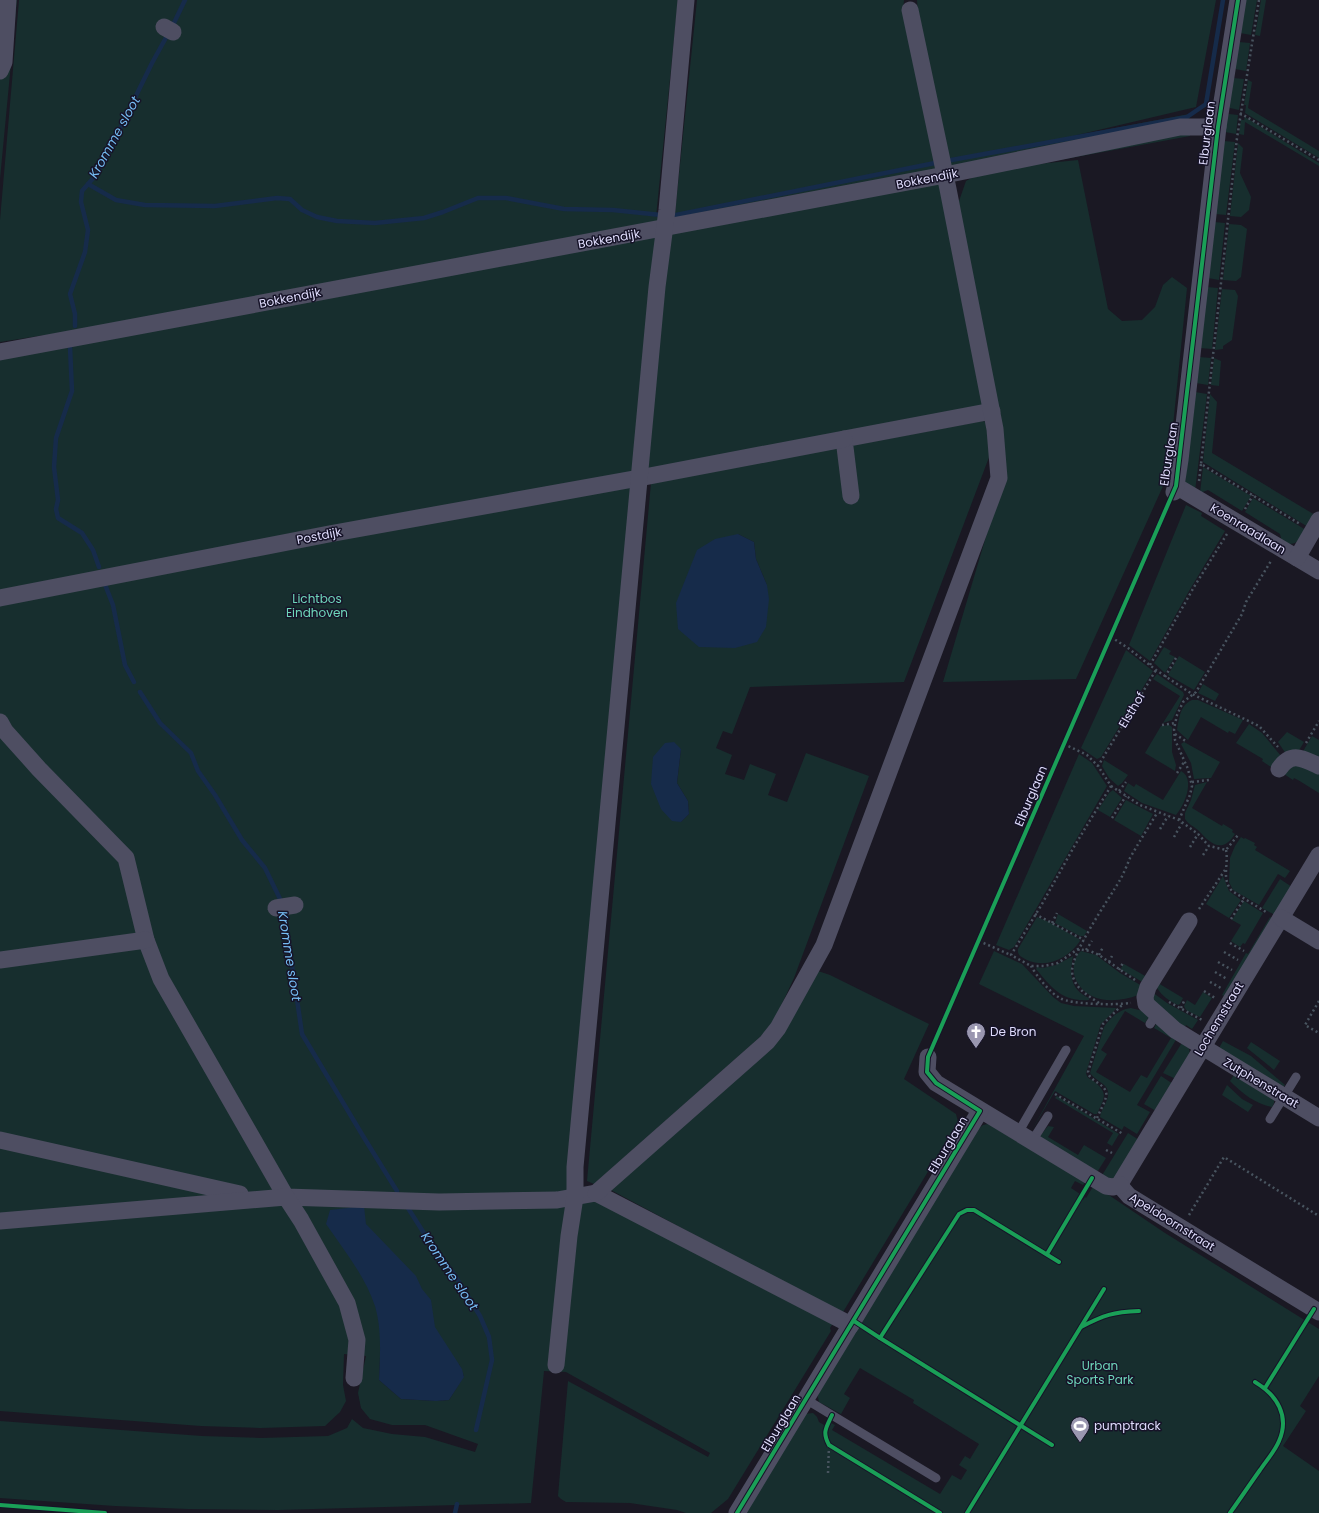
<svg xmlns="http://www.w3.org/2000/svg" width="1319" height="1513" viewBox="0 0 1319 1513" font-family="Poppins,sans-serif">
<rect width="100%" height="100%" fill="#1a1823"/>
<!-- green -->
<g fill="#172e2e" fill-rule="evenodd">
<polygon points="0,0 17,0 0,179"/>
<path d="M19,0H678L656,217L675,213L697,0H904L903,11L918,14L917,0H1216L1196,107L1073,136L1189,114L1190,136L1038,164L1078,160L1108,309L1122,321L1142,320L1155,307L1163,285L1172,277L1187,288L1168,475L1076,679L943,682L1003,479L958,204L966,181L977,175L943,180L987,407L648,471L580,1186L838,1315L830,1328L831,1331L728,1499L711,1513H686L677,1510L630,1503L566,1502L561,1499L558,1496L568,1381L708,1457L710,1453L566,1372L544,1371L531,1503L278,1510L188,1509L115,1506L0,1498V1421L202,1436L261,1438L328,1436L347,1428L352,1419L363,1428L392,1434L425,1437L475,1452L478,1444L425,1425H392L370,1419L361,1408L358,1393L366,1356L344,1354L343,1385L346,1401L340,1412L325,1426L260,1428L201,1426L0,1411V345L45,335L0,342V220ZM380,1357L459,1364L464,1376L449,1400L436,1401L401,1399L379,1380Z"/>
<polygon points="1243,0 1257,0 1251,35 1240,33"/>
<polygon points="1261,0 1266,0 1260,36 1255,35"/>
<polygon points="1239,42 1250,43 1246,71 1235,69"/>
<polygon points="1233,78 1244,79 1239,110 1230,108 1226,104"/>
<polygon points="1248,80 1252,82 1248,108 1319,151 1319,158 1245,113 1246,105 1244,105"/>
<polygon points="1229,114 1238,115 1236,134 1225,132 1225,117"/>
<polygon points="1245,117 1319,163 1319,166 1245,122 1244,135 1239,134 1241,120 1244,120"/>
<polygon points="1224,141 1235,142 1226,215 1215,214"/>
<polygon points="1238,143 1243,148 1240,173 1251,197 1249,210 1241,217 1230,216"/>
<polygon points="1214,222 1225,223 1219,280 1208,278"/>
<polygon points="1229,224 1241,225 1247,229 1241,277 1236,281 1223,280"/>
<polygon points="1207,287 1218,288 1212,349 1200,348"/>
<polygon points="1222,289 1235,290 1238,296 1232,340 1223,346 1223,349 1215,350"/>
<polygon points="1199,357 1211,358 1208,385 1196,383"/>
<polygon points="1214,358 1221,361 1219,386 1211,385"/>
<polygon points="1195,392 1207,394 1195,491 1185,482"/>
<polygon points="1210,394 1217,402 1212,453 1315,515 1308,527 1203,462"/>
<path d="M982,421L988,422L991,452L904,682L750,687L732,734L723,731L716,748L732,755L725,774L744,780L750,764L776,774L768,795L787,802L806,753L869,776L794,978L772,1025L758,1039L594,1184L587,1181L651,483ZM738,534L754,542L756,559L767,585ZM665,743L681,749L677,783L688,801L689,814L681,822Z"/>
<polygon points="1203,467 1251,496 1242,511 1208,490 1200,493"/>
<path d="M1253,498L1306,530C1298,541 1297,547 1282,542L1280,534L1245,512Z"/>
<polygon points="1186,505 1202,513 1201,516 1225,531 1189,591 1150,661 1129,645"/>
<polygon points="1164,647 1171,651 1169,654 1175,657 1165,673 1154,663"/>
<polygon points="1126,650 1153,671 1101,757 1097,759 1081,748"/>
<polygon points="1179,656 1205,672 1194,690 1168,675"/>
<polygon points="1157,674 1183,692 1184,695 1172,720 1163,723 1180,696 1153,679"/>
<polygon points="1203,684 1219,694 1215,701 1198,693"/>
<path d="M1192,700H1198L1243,720L1235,734L1229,731L1228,733L1201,717L1188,740L1177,730C1179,719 1180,705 1192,700Z"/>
<polygon points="1249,724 1262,733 1281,756 1271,767 1262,761 1263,759 1236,743"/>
<polygon points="1169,725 1172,727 1172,752 1176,765 1175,771 1145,753 1161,726"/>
<polygon points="1287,732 1304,742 1298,752 1286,754 1278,742"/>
<polygon points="1312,736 1319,740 1319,761 1302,753"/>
<polygon points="1184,742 1220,762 1211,778 1194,779 1191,763 1181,744"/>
<polygon points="1079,754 1092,763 1107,786 1014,947 1009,950 996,945"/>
<polygon points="1104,760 1128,775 1122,783 1118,786 1109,778 1102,766"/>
<polygon points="1291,763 1319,772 1319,793 1298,780 1294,778 1293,780 1284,774"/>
<path d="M1181,771C1196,779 1184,806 1176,815L1142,803L1124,791L1128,783L1134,787L1136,784L1163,800Z"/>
<path d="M1207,782L1192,808L1222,826L1223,824L1233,830L1232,832L1235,834C1222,854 1211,844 1199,831C1195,827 1188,824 1185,819V813L1191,800L1195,785Z"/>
<polygon points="1113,790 1122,798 1110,817 1098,810 1109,793"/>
<polygon points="1126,800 1153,814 1141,836 1114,820"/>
<polygon points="1241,837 1244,839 1245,838 1255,843 1254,845 1257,847 1255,850 1290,871 1285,878 1278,874 1259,905 1233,890 1229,882 1230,858 1235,846"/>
<polygon points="1223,876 1229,891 1241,900 1229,918 1206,904"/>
<polygon points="1280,879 1292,887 1275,915 1262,908"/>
<polygon points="1244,901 1263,913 1245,944 1243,943 1240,947 1231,941 1241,925 1232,920"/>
<polygon points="1058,914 1087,931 1084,936 1080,936 1055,923"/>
<path d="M1037,917L1049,922L1079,939L1080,941C1068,958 1048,969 1027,960C1022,957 1017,956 1018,949Z"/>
<polygon points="1270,917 1273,919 1226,997 1222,995 1246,953 1248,954"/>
<path d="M994,951L1022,964L1053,997L1061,1003L1074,1006L1116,1008L1115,1010L1101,1024L1086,1073C1087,1077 1088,1078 1092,1080C1109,1093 1105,1096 1097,1114H1094L1055,1091L1032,1130L1084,1036L979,984Z"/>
<path d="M1081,951L1096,955L1120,973L1142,986L1138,995C1118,1003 1089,1004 1077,982C1074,977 1073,970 1074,964C1075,959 1077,954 1081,951Z"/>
<path d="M1073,956C1070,973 1069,989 1089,998V1000C1062,1002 1052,988 1036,969L1037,967L1043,968L1056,965Z"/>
<polygon points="1124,964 1147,977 1144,983 1122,970 1121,968"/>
<polygon points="812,969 830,975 929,1024 904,1079 956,1114 958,1122 843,1312 803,1293 609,1189 768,1051"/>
<path d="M1158,983L1183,998L1180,1004L1178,1005C1169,1001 1162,996 1157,988Z"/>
<polygon points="1152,992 1167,1003 1198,1020 1192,1029 1186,1025 1183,1030 1154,1005"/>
<polygon points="1203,992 1212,998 1200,1017 1186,1010 1184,1006 1187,1000 1195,1005"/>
<path d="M1131,1008L1143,1011L1149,1017L1145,1023L1125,1011L1101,1050L1107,1054L1096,1072L1130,1092L1141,1075L1147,1078L1171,1038L1154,1028L1157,1022L1177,1038L1137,1105L1150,1112L1137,1134L1124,1126L1122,1130L1100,1117C1101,1108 1113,1097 1106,1087C1102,1082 1094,1079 1090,1073L1104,1027C1110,1018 1120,1009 1131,1008Z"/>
<polygon points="1183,1041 1189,1048 1190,1054 1176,1079 1163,1073"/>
<polygon points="1223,1041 1251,1056 1285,1085 1283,1087 1218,1050"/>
<polygon points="1251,1042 1280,1061 1274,1070 1247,1048"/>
<path d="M1234,1075L1274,1100V1103L1272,1107C1255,1104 1242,1093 1230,1081Z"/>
<polygon points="1161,1076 1173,1084 1156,1111 1144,1104"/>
<polygon points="1227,1085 1242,1099 1253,1105 1248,1112 1222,1095"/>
<polygon points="1057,1096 1119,1134 1112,1146 1107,1143 1113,1133 1055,1098"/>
<polygon points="988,1124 1086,1181 1083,1185 1075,1181 1071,1188 1080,1194 1078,1197 1083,1200 1085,1197 1086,1198 1094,1185 1165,1233 1319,1329 1319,1376 1300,1406 1306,1411 1283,1446 1319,1471 1319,1513 746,1513 804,1414 813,1413 817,1417 819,1422 829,1428 831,1423 835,1425 832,1430 940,1494 952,1475 961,1480 967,1470 959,1465 965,1456 970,1459 979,1444 913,1403 914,1400 860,1368 844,1394 850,1398 841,1414 819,1402 817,1393 977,1130 983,1125"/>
<polygon points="1048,1126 1054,1127 1048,1137 1078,1155 1084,1145 1106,1158 1096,1174 1042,1141 1040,1136"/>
<polygon points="1128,1133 1139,1140 1115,1179 1101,1177"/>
</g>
<!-- water -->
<g fill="#162b4a">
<polygon points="738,534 754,542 756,559 767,585 769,599 766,627 757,642 735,648 699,647 678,629 676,603 697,550 715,539"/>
<polygon points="674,742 681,749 677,783 688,801 689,814 681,822 672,821 661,809 651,784 653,757 665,743"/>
<path d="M364,1206L366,1224L416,1276L422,1289L431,1300L435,1327L462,1369L464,1377L449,1400L436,1401L401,1399L379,1380C380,1356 382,1330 375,1306C365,1276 344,1250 326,1224L330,1210Z"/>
</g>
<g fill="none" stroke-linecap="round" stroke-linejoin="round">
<!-- stream -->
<g stroke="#162b4a" stroke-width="4.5">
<polyline points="172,27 185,0"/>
<polyline points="88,184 116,200 145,205 215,206 277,198 290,199 302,210 317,217 337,221 375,223 424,218 443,212 478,198 506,198 564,209 613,210 661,215"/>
<polyline points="671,216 935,163 1187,117 1206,104 1223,0"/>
<polyline points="75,326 75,314 70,294 85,252 88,230 81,202 82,191 96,175 108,153 152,63 168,34"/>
<polyline points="70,347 72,391 56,438 54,467 58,500 56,509 58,518 82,533 93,550 99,567"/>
<polyline points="104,582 113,605 125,665 134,682"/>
<polyline points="140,692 160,723 191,753 198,771 215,795 242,840 265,868 282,903"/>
<polyline points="284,910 302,1034 363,1136 397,1191"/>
<polyline points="408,1208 434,1249 454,1274 480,1316 489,1337 492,1360 476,1430"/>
<polyline points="455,1513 457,1504"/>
</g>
<!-- path -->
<g stroke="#48545f" stroke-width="2.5" stroke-dasharray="2 3" stroke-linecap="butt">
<polyline points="1259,0 1237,138 1201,464 1300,524"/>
<polyline points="1240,113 1319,160"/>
<polyline points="1199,481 1201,464"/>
<polyline points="1245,509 1253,495"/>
<polyline points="1111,637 1128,648 1156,670 1192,694 1259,726 1278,747"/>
<polyline points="1150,665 1194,587 1227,534"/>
<polyline points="1165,677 1176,658"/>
<polyline points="1162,725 1175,723"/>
<polyline points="1175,734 1187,742"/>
<polyline points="1306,743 1319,721"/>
<polyline points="1064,744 1087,755 1098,766"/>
<polyline points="1177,773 1184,762"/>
<polyline points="1192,782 1209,780"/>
<polyline points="1111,786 1140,805 1179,820 1198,834 1209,846 1226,850 1238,835"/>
<polyline points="1119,791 1126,782"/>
<polyline points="1112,818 1126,796"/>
<polyline points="1179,820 1190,795 1192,786 1188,769 1175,740 1174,729 1177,715 1183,702 1196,692 1242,614 1246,602 1271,561"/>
<polyline points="1160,829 1168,816"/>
<polyline points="1174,837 1182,823"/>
<polyline points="1190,847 1198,834"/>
<path d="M1226,850C1229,864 1221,879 1232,891L1266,912"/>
<polyline points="1203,855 1209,846"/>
<polyline points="1199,909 1225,870"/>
<polyline points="1035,914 1084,940"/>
<polyline points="1231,919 1244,899"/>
<polyline points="1052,923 1057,913"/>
<polyline points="979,941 1011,955"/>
<polyline points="1230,943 1244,951"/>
<polyline points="1086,950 1092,941"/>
<polyline points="1224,952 1238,960"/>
<polyline points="1099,955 1103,947"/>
<polyline points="1109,962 1112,956"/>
<polyline points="1218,962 1232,970"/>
<path d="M1031,966C1036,975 1050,993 1060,998C1072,1005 1116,1005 1131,1003"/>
<polyline points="1119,970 1123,963"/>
<polyline points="1215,972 1227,979"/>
<polyline points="1135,980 1099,955 1090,951 1078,949 1058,963 1044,966 1031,966 1011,955 1042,904 1075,845 1111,786 1098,766 1156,670"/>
<polyline points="1210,982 1221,988"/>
<polyline points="1204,991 1215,998"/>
<polyline points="1319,1001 1305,1025 1319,1033"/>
<polyline points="1169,1002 1202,1020"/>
<path d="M1099,1003C1087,995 1074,988 1072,972C1071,953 1109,899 1120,880C1124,873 1127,865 1130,858C1139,842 1148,828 1157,813"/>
<polyline points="1181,1008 1185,999"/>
<polyline points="1055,1094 1123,1134"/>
<path d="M1097,1118C1100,1111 1104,1104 1106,1097C1109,1084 1089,1082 1088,1072L1103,1024L1123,1004"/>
<polyline points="1106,1150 1112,1153"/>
<polyline points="1189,1215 1224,1157 1319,1216"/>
<polyline points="828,1473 829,1445"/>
</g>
<!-- service -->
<g stroke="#4e4e62" stroke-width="9">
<polyline points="1150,1024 1157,1013"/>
<polyline points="1270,1119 1296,1077"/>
<polyline points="1018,1133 1066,1050"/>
<polyline points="1032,1141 1048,1116"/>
<polyline points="807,1400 936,1478"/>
</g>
<!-- minor -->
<g stroke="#4e4e62" stroke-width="17">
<polyline points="164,27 173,32"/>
<polyline points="0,71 4,62 8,0"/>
<polyline points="0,352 945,175 1180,127 1218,127"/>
<polyline points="1176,486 1319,571"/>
<polyline points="1174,492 1176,486 1180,460 1218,127 1238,0"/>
<polyline points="851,496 844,439 992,411"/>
<polyline points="1297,558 1319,520"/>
<polyline points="0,598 329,534 639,478 844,439"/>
<polyline points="0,722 5,731 39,769 126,858 146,940 161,979 286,1197 439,1202 557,1200 596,1193 851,1325"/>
<path d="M1279,769C1291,751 1302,758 1319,766"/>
<polyline points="1319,855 1121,1182 1122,1188 1129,1196 1319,1312"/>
<polyline points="276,908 295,905"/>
<polyline points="1281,918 1319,941"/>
<polyline points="1189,921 1148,987 1145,997 1146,1004 1175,1030 1319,1118"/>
<polyline points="0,960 146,940"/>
<polyline points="928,1057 927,1072 936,1083 1106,1186 1113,1187 1121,1185"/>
<polyline points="0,1140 240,1194"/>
<polyline points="596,1193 767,1042 778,1028 824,945 999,478 995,429 948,189 910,10"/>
<polyline points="0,1221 286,1197 301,1220 347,1303 357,1340 354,1378"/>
<polyline points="556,1365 569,1236 575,1197 575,1167 657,287 667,210 686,0"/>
<polyline points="737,1513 980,1111"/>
</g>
<defs>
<g id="cycleway">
<polyline points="1047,1254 1092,1178"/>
<polyline points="854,1321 880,1338 959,1214 967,1210 974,1210 1059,1262"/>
<path d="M1081,1327C1104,1315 1113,1312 1139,1311"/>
<polyline points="880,1338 1052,1445"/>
<polyline points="1265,1388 1314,1309"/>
<path d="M832,1415C826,1428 822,1432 829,1445L940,1513"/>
<polyline points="0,1505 105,1513"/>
<polyline points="737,1513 980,1111 936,1083 927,1072 928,1057 1176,486 1218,127 1238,0"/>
<polyline points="967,1513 1104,1289"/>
<path d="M1230,1513C1240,1499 1250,1484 1260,1470C1266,1461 1275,1451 1279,1441C1290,1416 1277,1395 1255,1382"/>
</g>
</defs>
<!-- cycleway casing -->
<use href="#cycleway" stroke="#161328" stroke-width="6"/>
<!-- cycleway -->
<use href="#cycleway" stroke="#1a9f57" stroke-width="4"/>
</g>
<!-- icons -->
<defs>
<symbol id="church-pin" viewBox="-11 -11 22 30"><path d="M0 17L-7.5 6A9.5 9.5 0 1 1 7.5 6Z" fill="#9a97b0" stroke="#161328"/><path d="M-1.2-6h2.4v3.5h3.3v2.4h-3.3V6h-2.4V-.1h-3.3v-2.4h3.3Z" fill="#fff"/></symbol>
<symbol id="stadium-pin" viewBox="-11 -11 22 30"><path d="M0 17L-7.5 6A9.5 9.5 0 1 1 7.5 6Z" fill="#9a97b0" stroke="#161328"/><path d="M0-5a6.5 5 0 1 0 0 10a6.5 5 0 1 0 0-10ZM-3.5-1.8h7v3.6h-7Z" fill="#fff"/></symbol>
</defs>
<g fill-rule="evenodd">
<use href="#church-pin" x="965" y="1021" width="22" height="30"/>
<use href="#stadium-pin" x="1069" y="1415" width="22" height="30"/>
</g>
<g text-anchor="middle" stroke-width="3" stroke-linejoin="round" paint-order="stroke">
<!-- street labels -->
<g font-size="12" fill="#dfdcfc" stroke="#161328">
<text transform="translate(1207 133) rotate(-83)" y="4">Elburglaan</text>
<text transform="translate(927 179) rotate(-11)" y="4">Bokkendijk</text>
<text transform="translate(609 239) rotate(-10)" y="4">Bokkendijk</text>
<text transform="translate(290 298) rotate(-11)" y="4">Bokkendijk</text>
<text transform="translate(1169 454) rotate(-81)" y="4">Elburglaan</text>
<text transform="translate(1248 529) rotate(31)" y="4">Koenraadlaan</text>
<text transform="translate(319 536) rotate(-11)" y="4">Postdijk</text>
<text transform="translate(1132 710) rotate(-59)" y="4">Elsthof</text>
<text transform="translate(1031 796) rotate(-67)" y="4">Elburglaan</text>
<text transform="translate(1219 1019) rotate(-59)" y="4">Lochemstraat</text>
<text transform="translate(1261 1083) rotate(31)" y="4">Zutphenstraat</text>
<text transform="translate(948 1145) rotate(-59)" y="4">Elburglaan</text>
<text transform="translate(1172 1222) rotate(32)" y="4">Apeldoornstraat</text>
<text transform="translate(781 1423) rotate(-59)" y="4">Elburglaan</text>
</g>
<!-- park labels -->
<g font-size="12" fill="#6ed6ba" stroke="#161328">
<text x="317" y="603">Lichtbos<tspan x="317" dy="14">Eindhoven</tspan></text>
<text x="1100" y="1370">Urban<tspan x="1100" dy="14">Sports Park</tspan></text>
</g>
<!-- poi labels -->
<g font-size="12" fill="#dfdcfc" stroke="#161328" text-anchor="start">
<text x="990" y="1036">De Bron</text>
<text x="1094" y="1430">pumptrack</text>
</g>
<!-- water labels -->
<g font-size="13" font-style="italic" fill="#74bbf2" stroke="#161328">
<text transform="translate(114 137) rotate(-61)" y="5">Kromme sloot</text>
<text transform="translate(290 956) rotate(81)" y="5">Kromme sloot</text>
<text transform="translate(450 1271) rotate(56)" y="5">Kromme sloot</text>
</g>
</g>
</svg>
